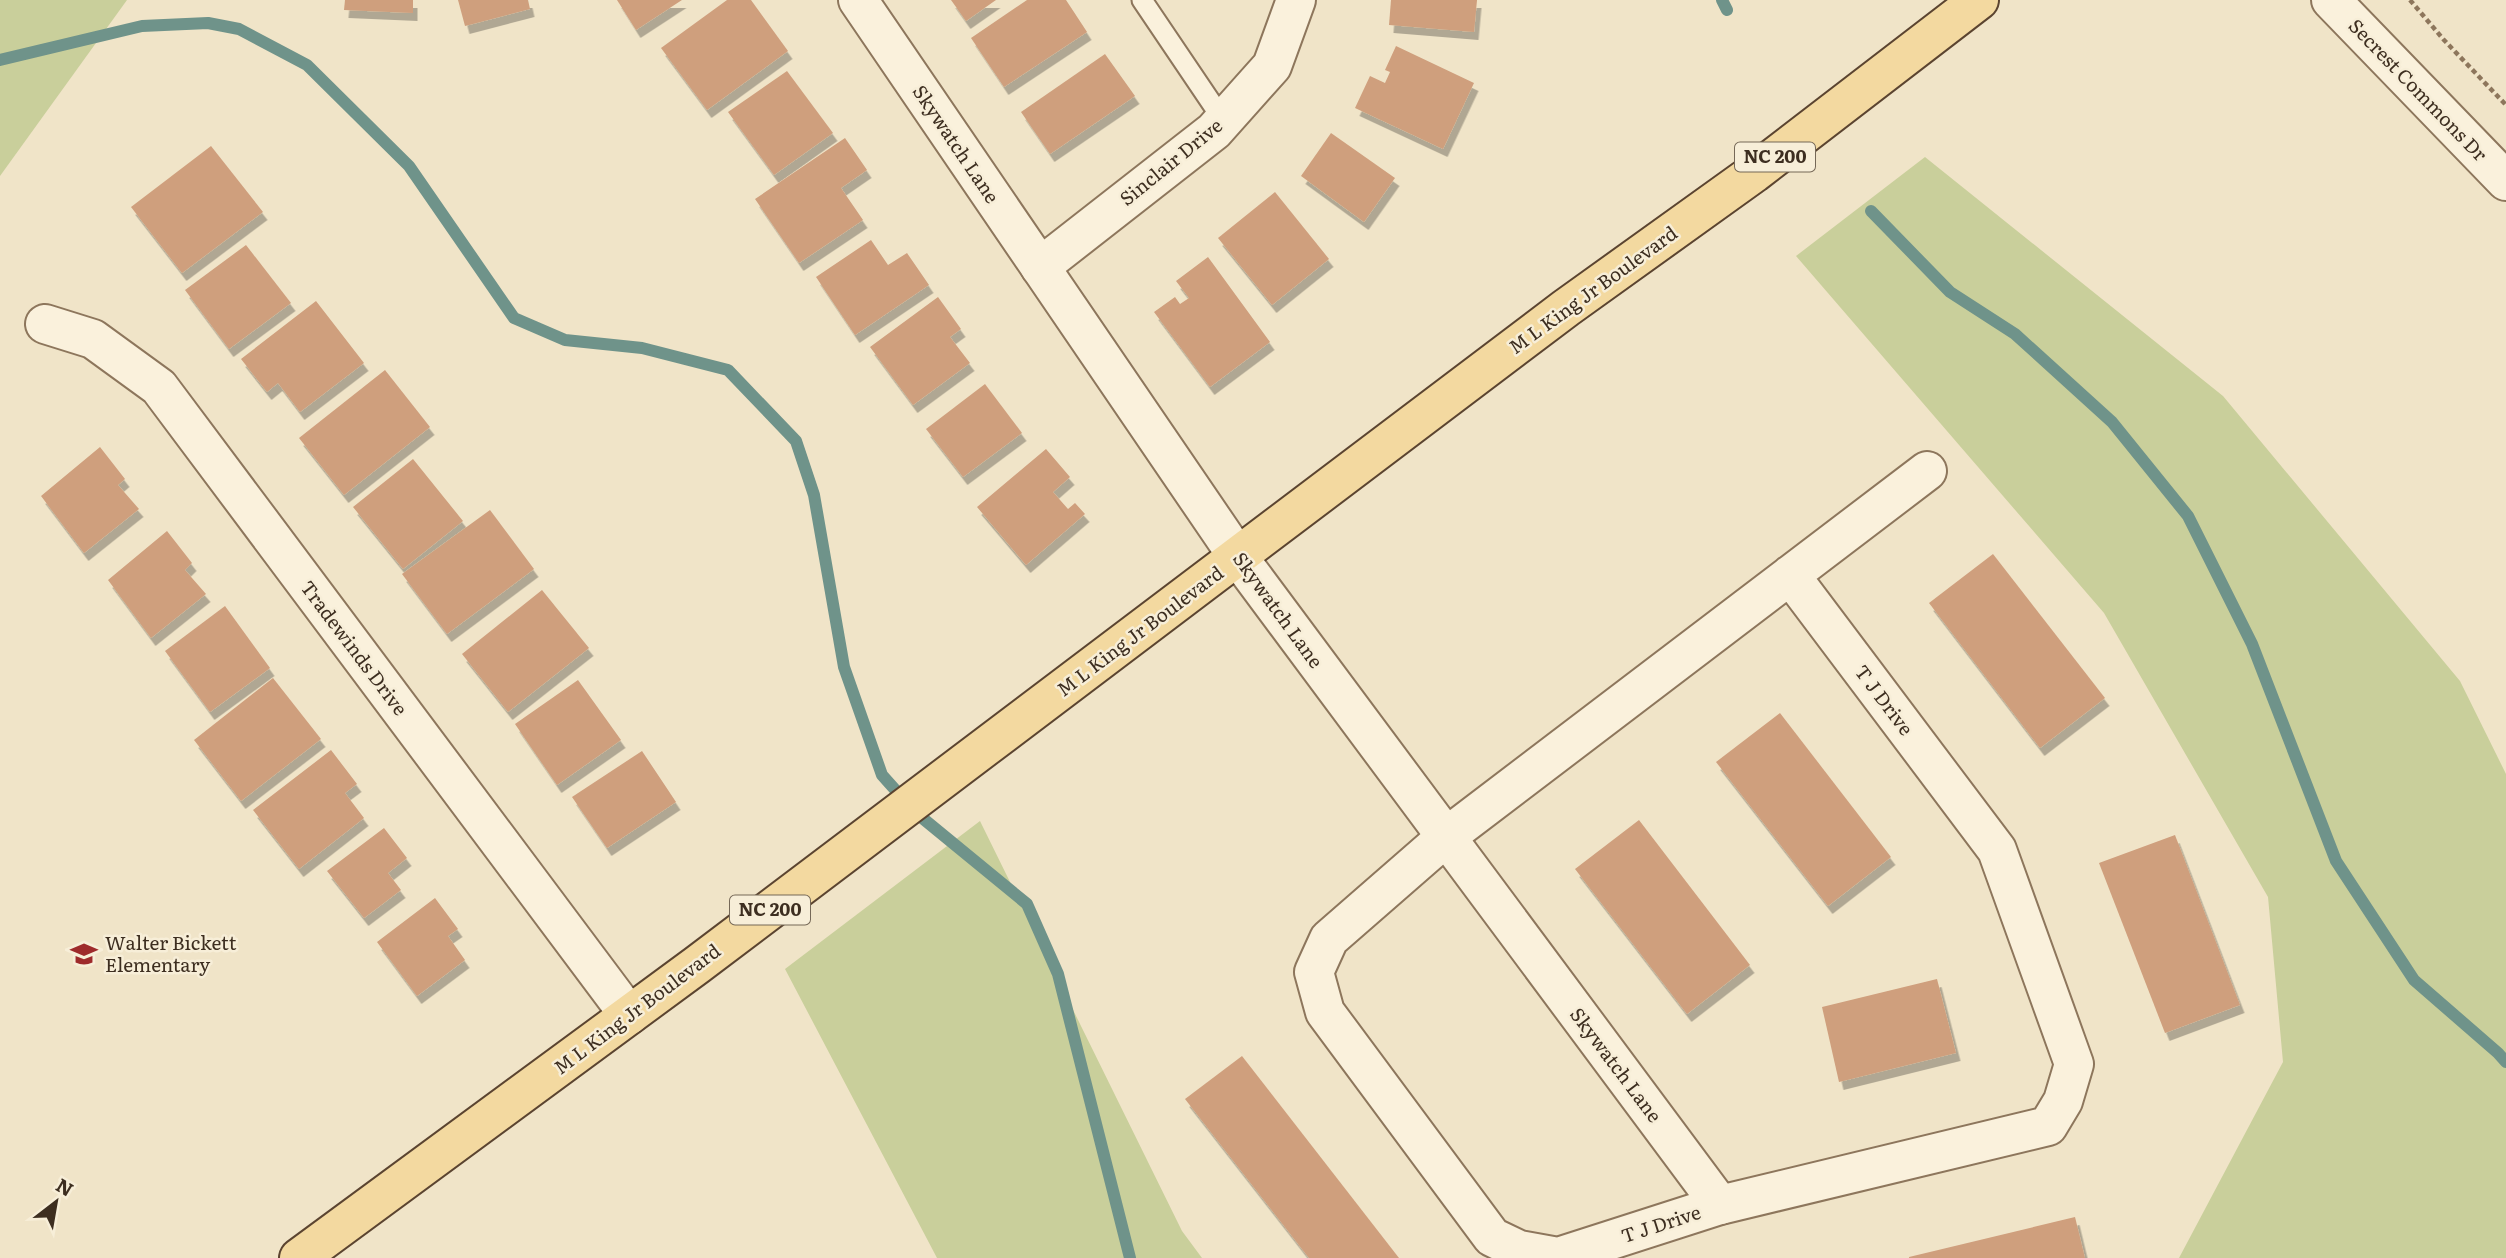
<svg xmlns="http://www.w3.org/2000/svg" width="2506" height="1258" viewBox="0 0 2506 1258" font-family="Literata,serif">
<defs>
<filter id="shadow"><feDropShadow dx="4.5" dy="8" stdDeviation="0" flood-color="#0004"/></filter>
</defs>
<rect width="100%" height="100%" fill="#f0e4c8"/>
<!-- green -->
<g fill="#c9cf9b">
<polygon points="0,0 127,0 0,176"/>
<polygon points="1925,157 2223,396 2460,681 2506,774 2506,1258 2179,1258 2283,1062 2268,897 2104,613 1796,256"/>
<polygon points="980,821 1182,1231 1202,1258 937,1258 785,969"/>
</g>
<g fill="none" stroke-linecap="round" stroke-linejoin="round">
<!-- stream -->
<g stroke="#6f938a" stroke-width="12">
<polyline points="1722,0 1727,10"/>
<polyline points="0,60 142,26 208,23 239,29 307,65 409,166 514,318 565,340 642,348 728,370 796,441 814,495 844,667 882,775 915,812 1027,904 1058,974 1130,1258"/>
<polyline points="1871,211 1950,292 2015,334 2112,422 2188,516 2252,644 2336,861 2414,980 2498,1053 2506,1062"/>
</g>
</g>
<!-- building -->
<g fill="#cf9f7d" filter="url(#shadow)">
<polygon points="345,0 413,0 413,13 344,10"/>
<polygon points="458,0 528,0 530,9 465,26"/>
<polygon points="617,0 682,0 636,30"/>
<polygon points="727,0 751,0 788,51 707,110 661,48"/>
<polygon points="951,0 996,0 966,21"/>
<polygon points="1027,0 1066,0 1087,32 1004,87 971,38"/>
<polygon points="1391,0 1477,0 1474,32 1389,25"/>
<polygon points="1396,46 1474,83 1443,149 1355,108 1370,76 1385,83 1390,72 1385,70"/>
<polygon points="1105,54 1135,96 1050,154 1021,112"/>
<polygon points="787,71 833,133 774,175 728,112"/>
<polygon points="1331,133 1395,178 1364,222 1301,176"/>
<polygon points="845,138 867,170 841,188 863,220 799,263 755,199"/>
<polygon points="211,146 263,212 182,273 131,207"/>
<polygon points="1275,192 1329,259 1272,305 1218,238"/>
<polygon points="871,240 888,265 907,253 929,285 855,335 816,277"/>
<polygon points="246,245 291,303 229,349 185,290"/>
<polygon points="1208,257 1270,342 1210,387 1154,312 1175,297 1180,304 1189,298 1176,281"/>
<polygon points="938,297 961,329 950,337 970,363 913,405 870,347"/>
<polygon points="316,301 364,363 300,412 278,383 267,392 241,359"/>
<polygon points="385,370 430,427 344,495 299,438"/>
<polygon points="985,384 1022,433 963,477 926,429"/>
<polygon points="100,447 125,479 118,485 139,509 84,553 41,496"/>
<polygon points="1046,449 1070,477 1053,492 1068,509 1075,503 1085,514 1026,565 977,507"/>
<polygon points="413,459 463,521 403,569 353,507"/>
<polygon points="490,510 534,569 447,634 402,574"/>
<polygon points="167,531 192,563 185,570 206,594 151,638 108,580"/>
<polygon points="1993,554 2105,698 2040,748 1929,603"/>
<polygon points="542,590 589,648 508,712 462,654"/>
<polygon points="225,606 270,668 210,712 165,651"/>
<polygon points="273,678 321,739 241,801 194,740"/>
<polygon points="578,680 621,740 557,785 515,724"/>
<polygon points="1780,713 1891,857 1828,906 1716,762"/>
<polygon points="331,750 357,784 345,793 364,818 299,869 253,810"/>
<polygon points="642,751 676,802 607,848 572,797"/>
<polygon points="1639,820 1750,965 1687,1014 1575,869"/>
<polygon points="384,828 407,858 388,873 401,890 364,918 327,871"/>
<polygon points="2175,835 2240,1005 2165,1033 2099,863"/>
<polygon points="435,898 458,929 448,936 465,960 417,996 377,942"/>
<polygon points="1937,979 1956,1053 1839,1082 1822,1007"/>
<polygon points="1242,1056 1399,1258 1309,1258 1185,1099"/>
<polygon points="2075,1217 2085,1258 1909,1258 1909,1257"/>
</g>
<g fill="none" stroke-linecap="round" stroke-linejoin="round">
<defs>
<polyline id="lane" points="1142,0 1223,120"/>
<g id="street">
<polyline points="858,0 1238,557 1720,1205"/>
<polyline points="2331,0 2506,181"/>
<polyline points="1040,267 1214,131 1272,66 1296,0"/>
<polyline points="45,324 93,339 159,387 629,1015"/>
<polyline points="1790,575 1997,850 2074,1064 2063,1101 2048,1126 1720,1205 1558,1257 1519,1250 1492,1237 1325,1012 1314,972 1329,939 1446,837 1927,471"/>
</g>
<polyline id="primary" points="299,1258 697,965 1566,308 1754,173 1979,0"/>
</defs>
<!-- lane casing -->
<use href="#lane" stroke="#8d765c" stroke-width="23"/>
<!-- street casing -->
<use href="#street" stroke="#8d765c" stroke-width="42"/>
<!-- primary casing -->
<use href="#primary" stroke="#5b4430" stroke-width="42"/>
<!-- path -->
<polyline stroke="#8d765c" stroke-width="4.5" stroke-dasharray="5 3.5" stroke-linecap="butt" points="2410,0 2444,40 2506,105"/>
<!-- lane -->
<use href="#lane" stroke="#faf1dc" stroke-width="19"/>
<!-- street -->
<use href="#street" stroke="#faf1dc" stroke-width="38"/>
<!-- primary -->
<use href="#primary" stroke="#f3d9a0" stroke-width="38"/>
</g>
<!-- icons -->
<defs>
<symbol id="school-bare" viewBox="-9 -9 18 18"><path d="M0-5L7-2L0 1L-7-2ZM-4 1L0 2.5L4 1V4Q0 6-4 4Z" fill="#9e2a2b" stroke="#f7eed8" stroke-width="2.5" paint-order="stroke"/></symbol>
</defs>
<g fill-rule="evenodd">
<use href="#school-bare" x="65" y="935" width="38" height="38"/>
</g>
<g text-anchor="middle" stroke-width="5" stroke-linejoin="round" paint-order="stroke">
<!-- shield labels -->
<g fill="#f7eed8" stroke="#756857" stroke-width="2">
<rect x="1735" y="142.5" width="80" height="29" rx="5"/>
<rect x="730" y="895.5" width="80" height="29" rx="5"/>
</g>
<g font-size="18" font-weight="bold" fill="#3d2e20">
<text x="1775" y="163">NC 200</text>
<text x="770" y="916">NC 200</text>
</g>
<!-- street labels -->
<g font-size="19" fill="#3d2e20" stroke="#f7eed8">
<text transform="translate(2418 90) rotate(46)" y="7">Secrest Commons Dr</text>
<text transform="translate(956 144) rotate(56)" y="7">Skywatch Lane</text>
<text transform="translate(1171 162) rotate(-39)" y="7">Sinclair Drive</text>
<text transform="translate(1593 290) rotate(-36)" y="7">M L King Jr Boulevard</text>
<text transform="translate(1278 610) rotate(54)" y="7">Skywatch Lane</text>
<text transform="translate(1140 631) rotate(-37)" y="7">M L King Jr Boulevard</text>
<text transform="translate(354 648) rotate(53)" y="7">Tradewinds Drive</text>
<text transform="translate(1884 700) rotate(53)" y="7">T J Drive</text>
<text transform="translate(637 1009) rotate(-37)" y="7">M L King Jr Boulevard</text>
<text transform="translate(1616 1065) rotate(53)" y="7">Skywatch Lane</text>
<text transform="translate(1661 1224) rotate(-18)" y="7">T J Drive</text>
</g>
<!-- poi labels -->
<g font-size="19" fill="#3d2e20" stroke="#f7eed8" text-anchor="start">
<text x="105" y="950">Walter Bickett<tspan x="105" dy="22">Elementary</tspan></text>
</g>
</g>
<!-- north arrow -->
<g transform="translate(56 1202) rotate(31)" stroke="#f7eed8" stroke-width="5" paint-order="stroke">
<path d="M0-5L12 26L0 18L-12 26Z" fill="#3d2e20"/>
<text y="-10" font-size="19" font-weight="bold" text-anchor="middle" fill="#3d2e20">N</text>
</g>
</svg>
